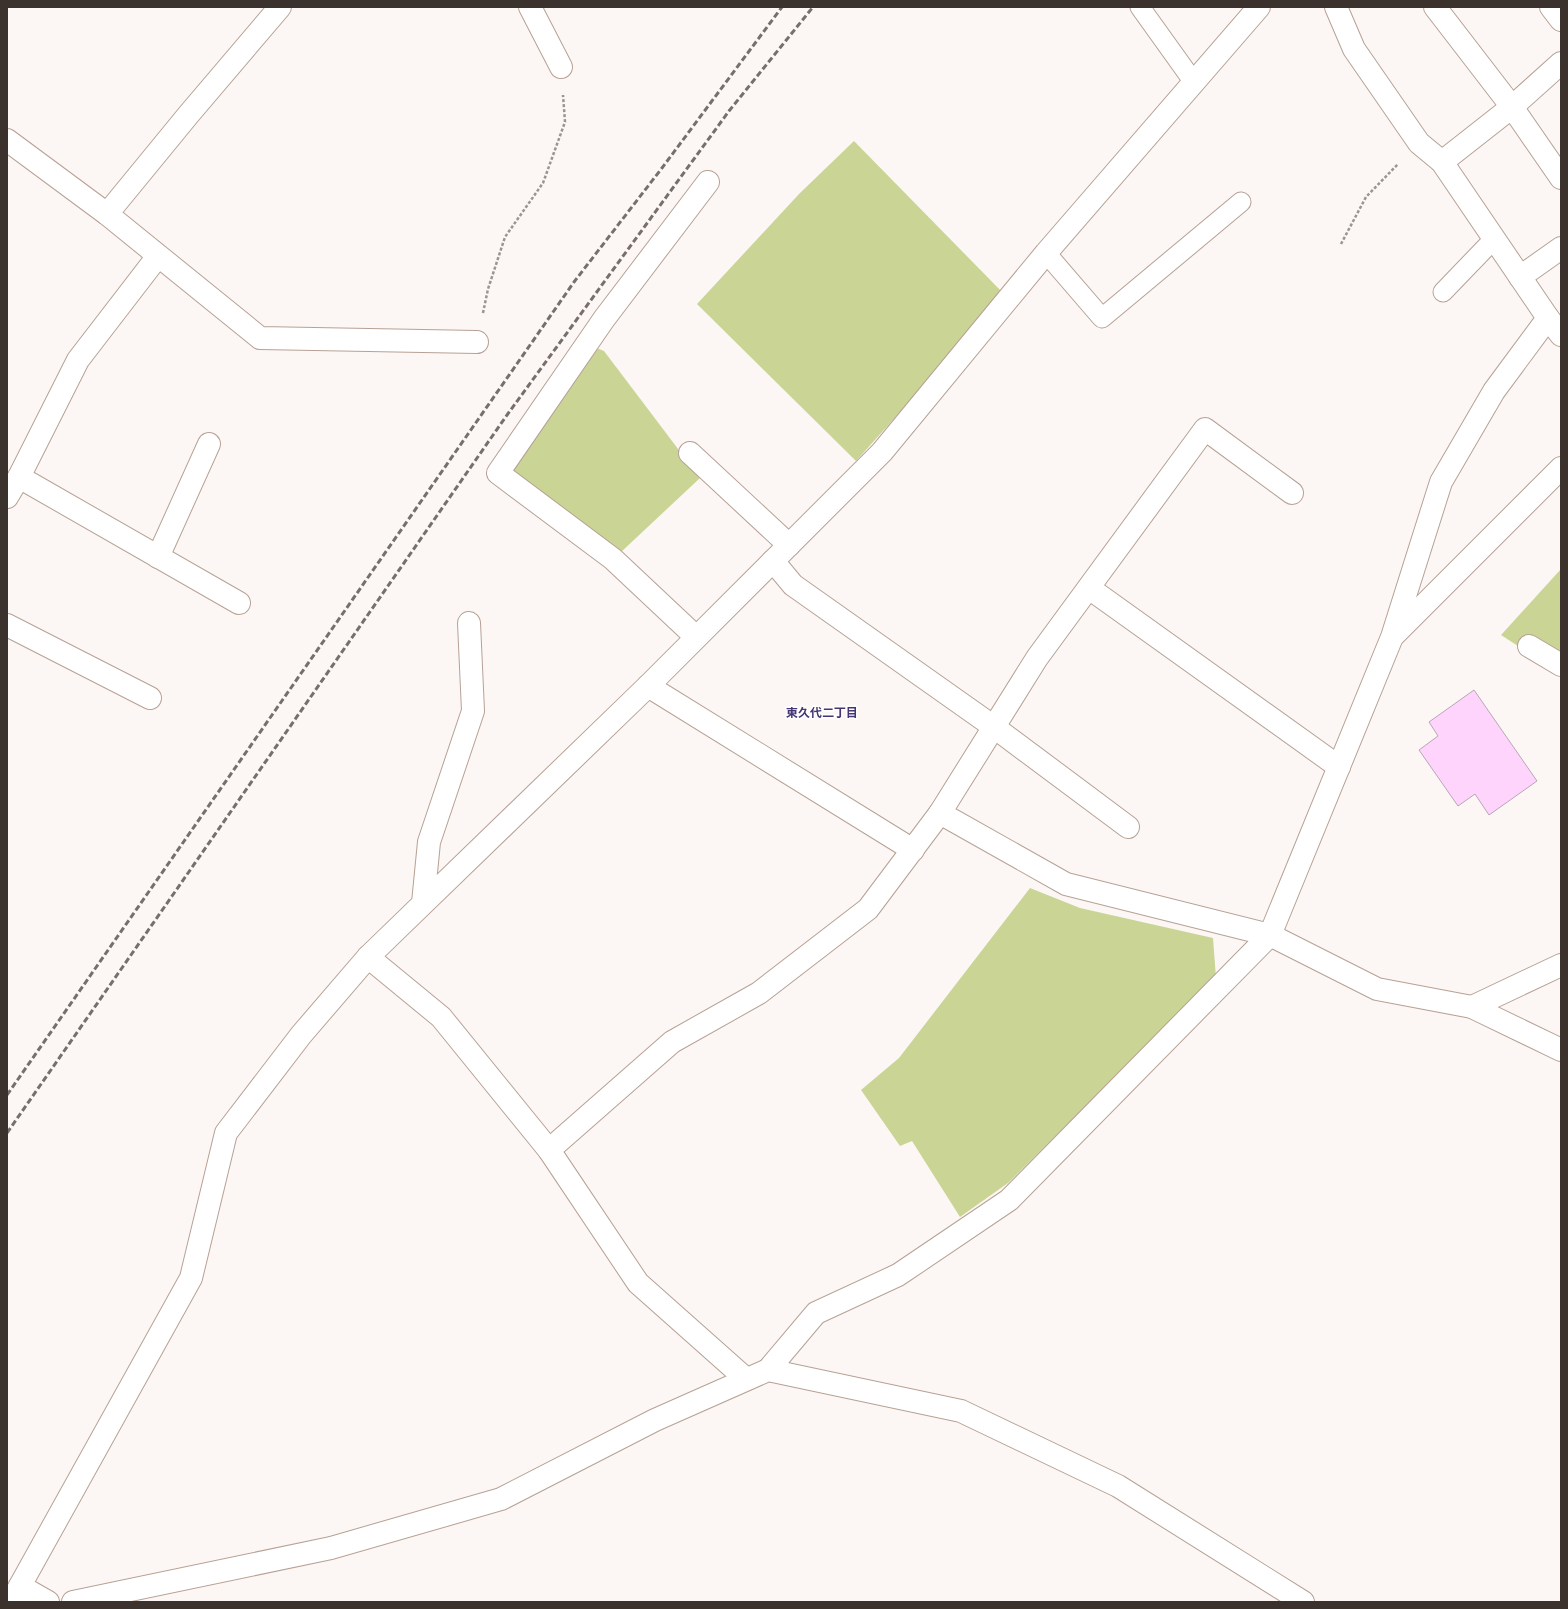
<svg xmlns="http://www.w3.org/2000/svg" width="1568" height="1609" viewBox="0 0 1568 1609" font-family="Jost,'Noto Sans JP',sans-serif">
<rect width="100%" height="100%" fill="#fcf7f4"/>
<!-- green -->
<g fill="#cad595">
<polygon points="854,141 1005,295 856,461 697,304 799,194"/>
<polygon points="592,346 604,351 700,478 620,553 513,470"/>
<polygon points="1561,569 1561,674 1501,635"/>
<polygon points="1030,888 1080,908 1213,938 1216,978 1008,1183 960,1217 912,1141 900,1146 861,1090 899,1058"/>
</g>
<!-- building -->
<polygon fill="#fed4fc" stroke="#b8a6b7" points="1474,690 1537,781 1489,815 1475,794 1458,806 1419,750 1438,736 1429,722"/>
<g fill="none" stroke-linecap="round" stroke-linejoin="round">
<defs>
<g id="service">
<polyline points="1140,7 1193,81"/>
<polyline points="1046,253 1102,318 1241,202"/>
<polyline points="1443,292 1494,239"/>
</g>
<g id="minor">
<polyline points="530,7 561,67"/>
<polyline points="1435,7 1512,107 1561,178"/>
<polyline points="1551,7 1561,20"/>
<polyline points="7,140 107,214 260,338 477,342"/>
<polyline points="1442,162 1512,107 1561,63"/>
<polyline points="107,214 189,114 280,7"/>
<polyline points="1520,277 1561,248"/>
<polyline points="1548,318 1561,335"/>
<polyline points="690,453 789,545"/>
<polyline points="19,477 239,603"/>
<polyline points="7,497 19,477 78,360 158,256"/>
<polyline points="158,557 209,444"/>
<polyline points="773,561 793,585 994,727 1128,827"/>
<polyline points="1089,588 1339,767"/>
<polyline points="7,625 150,698"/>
<polyline points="1395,634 1561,468"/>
<polyline points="696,637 613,559 498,473 604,319 708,182"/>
<polyline points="1529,646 1561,665"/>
<polyline points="648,686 913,850"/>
<polyline points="940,813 1066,884 1270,935 1377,989 1472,1007 1561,1050"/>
<polyline points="423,903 429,842 473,711 469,623"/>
<polyline points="368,957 441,1017 549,1150 638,1283 746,1379"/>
<polyline points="1472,1007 1561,965"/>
<polyline points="549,1150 672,1042 759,993 868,909 940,813 1037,658 1205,429 1292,493"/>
<polyline points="768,1370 816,1313 898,1275 1009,1200 1270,935 1392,637 1441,482 1494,391 1548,318 1442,162 1419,143 1354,49 1336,7"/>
<polyline points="20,1586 48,1602"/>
<polyline points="11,1602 191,1278 226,1133 301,1035 368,957 648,686 882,452 1046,253 1259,7"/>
<polyline points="73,1602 331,1548 501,1499 655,1420 768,1370 961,1411 1118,1486 1303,1602"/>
</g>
</defs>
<!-- service casing -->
<use href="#service" stroke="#b7a195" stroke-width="21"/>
<!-- minor casing -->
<use href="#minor" stroke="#b7a195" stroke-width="24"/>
<!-- path -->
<g stroke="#9b9490" stroke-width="2.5" stroke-dasharray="3 2" stroke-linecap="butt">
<polyline points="1341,244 1366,197 1398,164"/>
<polyline points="483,313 488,289 505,237 543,183 565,122 563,95"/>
</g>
<!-- service -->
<use href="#service" stroke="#fff" stroke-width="19"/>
<!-- minor -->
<use href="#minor" stroke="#fff" stroke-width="22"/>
<!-- rail -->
<g stroke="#776f6b" stroke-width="3" stroke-dasharray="6 3" stroke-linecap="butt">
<polyline points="7,1095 574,282 662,168 782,7"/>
<polyline points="7,1133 507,415 729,111 813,7"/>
</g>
</g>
<g text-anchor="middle" stroke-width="3" stroke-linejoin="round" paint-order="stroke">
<!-- neighbourhood labels -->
<g font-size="12" font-weight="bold" fill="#433672" stroke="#fff">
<text x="822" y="717">東久代二丁目</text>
</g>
</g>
<!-- border -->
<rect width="1568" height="1609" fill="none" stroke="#3b322d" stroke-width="16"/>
</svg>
